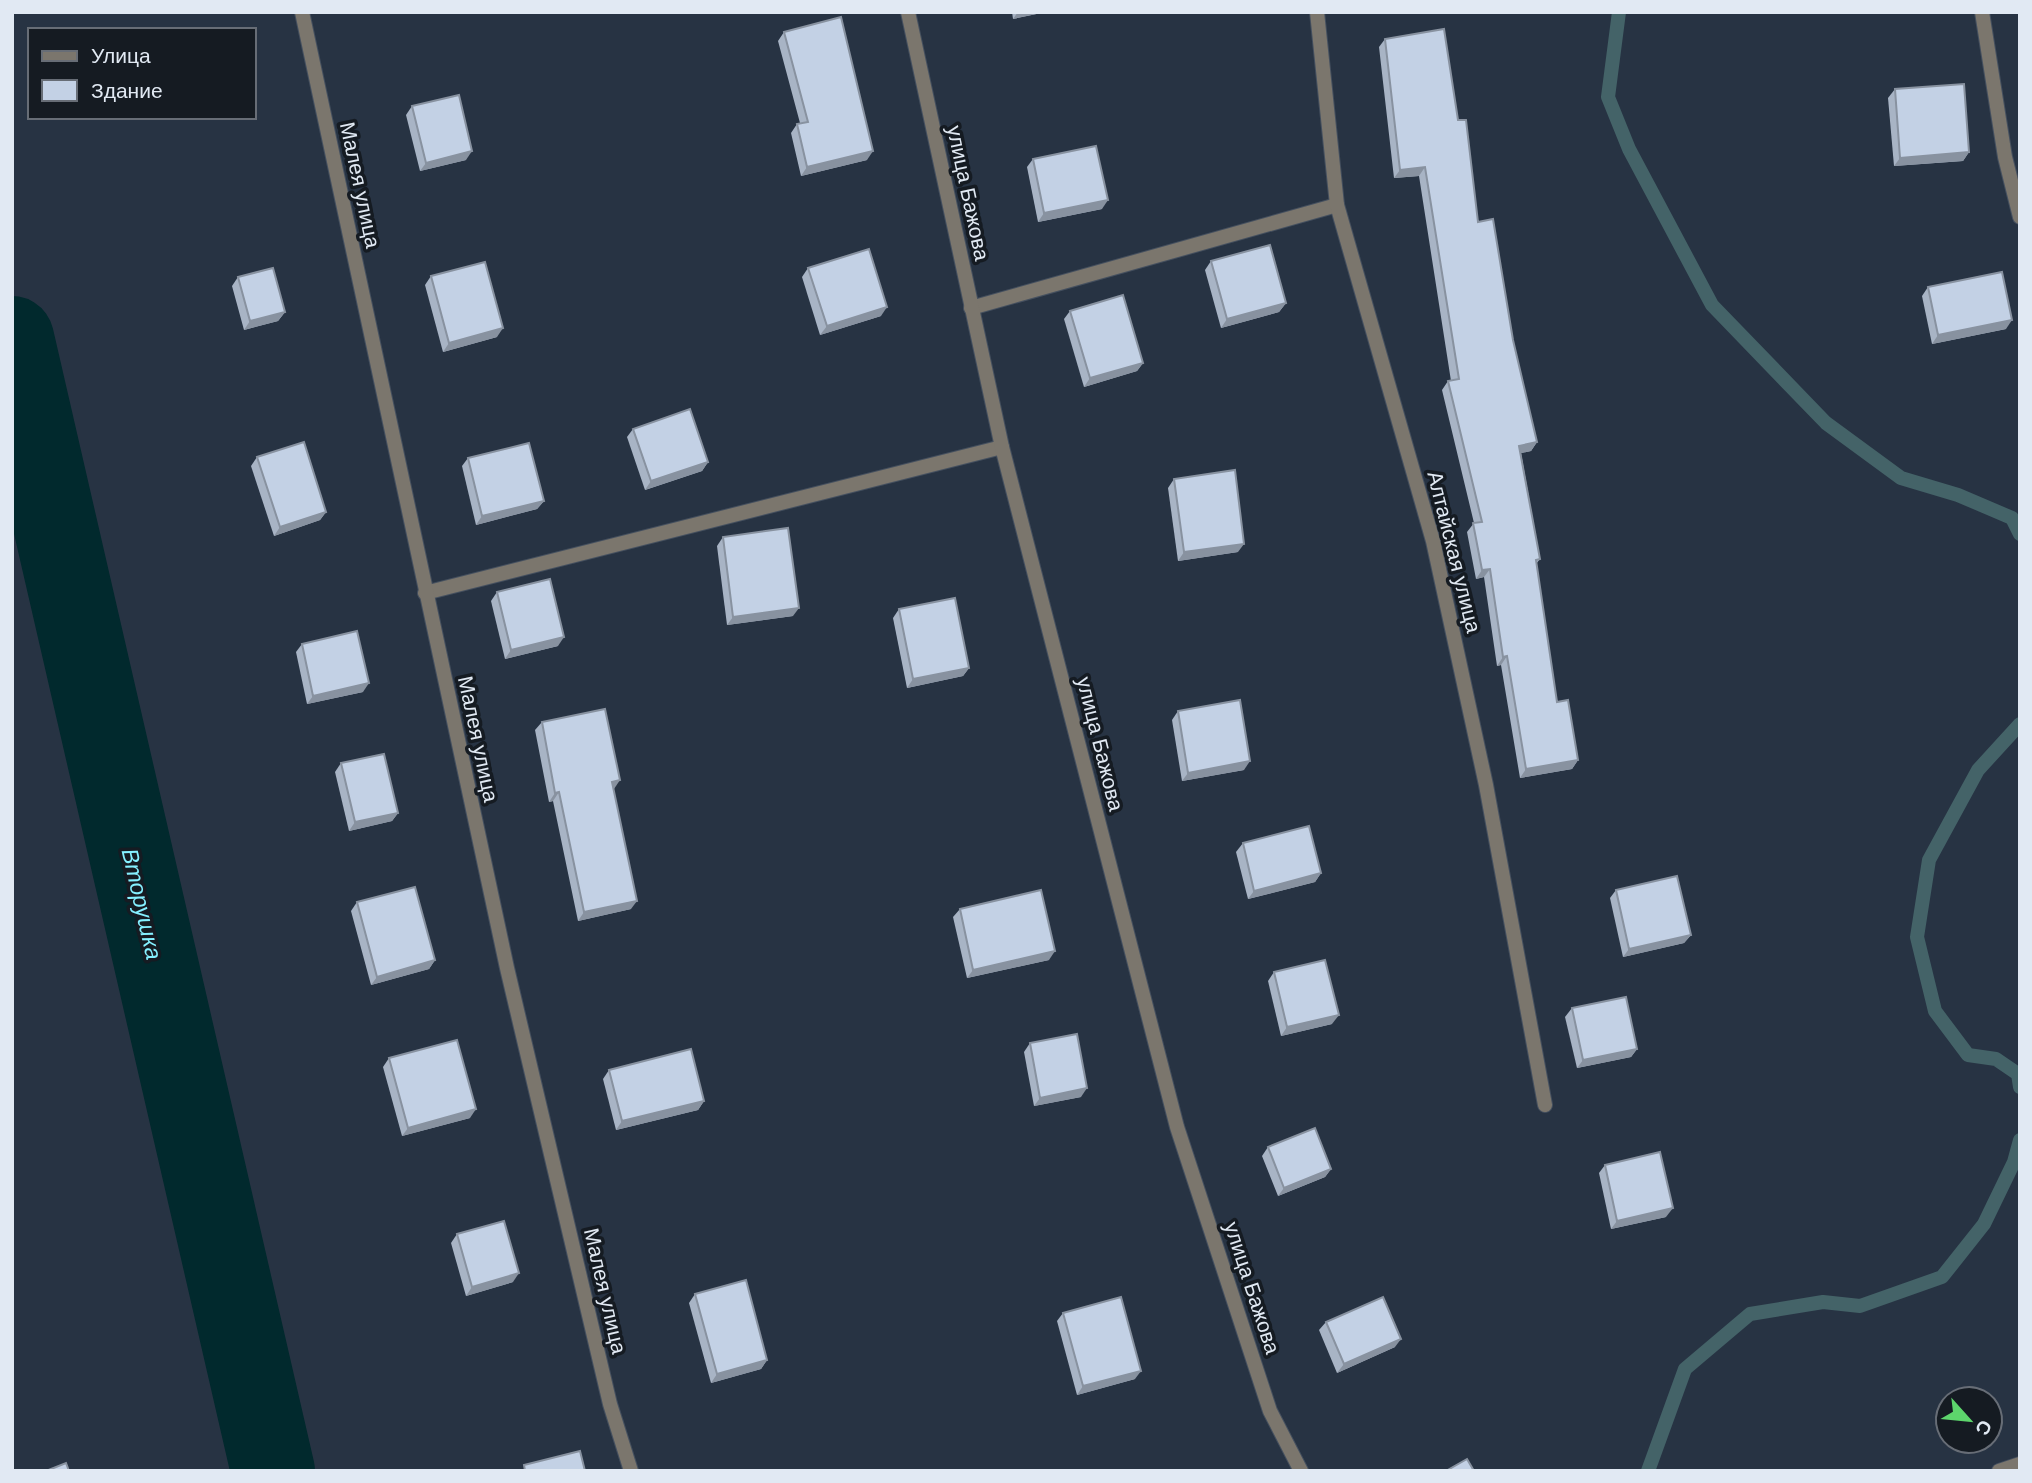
<svg xmlns="http://www.w3.org/2000/svg" width="2032" height="1483" viewBox="0 0 2032 1483" font-family="Helvetica,sans-serif">
<rect width="100%" height="100%" fill="#273343"/>
<g fill="none" stroke-linecap="round" stroke-linejoin="round">
<!-- stream -->
<g stroke="#446368" stroke-width="14">
<polyline points="1619,12 1608,97 1629,149 1712,305 1826,423 1901,478 1958,495 2012,518 2020,534"/>
<polyline points="2020,724 1978,770 1929,860 1917,937 1935,1011 1968,1055 1996,1059 2018,1074 2020,1087"/>
<polyline points="1648,1471 1685,1369 1750,1314 1823,1302 1860,1306 1942,1277 1984,1224 2014,1162 2020,1140"/>
</g>
<!-- river -->
<polyline stroke="#01292d" stroke-width="84" points="12,338 273,1471"/>
<defs>
<g id="lane">
<polyline points="971,308 1337,205"/>
<polyline points="425,593 1002,447"/>
<polyline points="1999,1471 2020,1464"/>
</g>
<g id="street">
<polyline points="302,12 507,968 610,1404 631,1471"/>
<polyline points="908,12 1002,447 1177,1127 1270,1411 1301,1471"/>
<polyline points="1317,12 1337,205 1433,541 1486,785 1545,1105"/>
<polyline points="1982,12 2005,157 2020,217"/>
</g>
</defs>
<!-- lane casing -->
<use href="#lane" stroke="#45505f" stroke-width="16"/>
<!-- street casing -->
<use href="#street" stroke="#45505f" stroke-width="16"/>
<!-- lane -->
<use href="#lane" stroke="#7b766d" stroke-width="14"/>
<!-- street -->
<use href="#street" stroke="#7b766d" stroke-width="14"/>
</g>
<!-- wall -->
<g fill="#a8b4c5">
<polygon points="1012,12 1046,12 1013,19"/>
<polygon points="784,32 867,160 801,176 791,133 797,124 800,123 778,41"/>
<polygon points="1385,39 1458,120 1478,222 1513,340 1537,442 1531,451 1521,453 1540,559 1536,564 1557,702 1578,760 1572,769 1520,778 1501,665 1497,666 1484,577 1476,579 1467,532 1474,523 1442,390 1448,381 1451,381 1419,176 1394,178 1379,47"/>
<polygon points="1895,89 1969,152 1963,161 1894,166 1888,98"/>
<polygon points="412,106 466,160 420,171 406,115"/>
<polygon points="1033,159 1102,209 1038,222 1027,167"/>
<polygon points="1211,261 1286,303 1279,312 1221,328 1205,270"/>
<polygon points="808,268 881,316 820,335 802,277"/>
<polygon points="431,276 497,337 443,352 425,285"/>
<polygon points="238,277 285,312 278,321 244,330 232,286"/>
<polygon points="1928,287 2006,329 1932,344 1922,296"/>
<polygon points="1070,311 1143,363 1137,371 1084,387 1064,319"/>
<polygon points="633,429 708,462 702,471 645,490 627,437"/>
<polygon points="257,457 326,512 320,520 274,536 251,466"/>
<polygon points="468,458 544,501 537,509 476,525 462,466"/>
<polygon points="1174,479 1238,552 1178,561 1168,488"/>
<polygon points="723,537 793,616 727,625 717,546"/>
<polygon points="497,592 558,646 505,659 491,601"/>
<polygon points="899,609 969,668 963,676 907,688 893,618"/>
<polygon points="302,644 363,692 307,704 296,652"/>
<polygon points="1178,711 1244,770 1182,781 1172,720"/>
<polygon points="542,722 613,789 631,909 578,921 553,801 549,802 535,730"/>
<polygon points="341,763 398,813 392,821 349,831 335,772"/>
<polygon points="1243,843 1321,873 1315,882 1248,899 1236,852"/>
<polygon points="1616,890 1691,935 1684,943 1623,957 1610,898"/>
<polygon points="357,902 435,960 429,969 371,985 351,911"/>
<polygon points="960,909 1049,960 967,978 953,917"/>
<polygon points="1274,972 1332,1024 1281,1036 1268,981"/>
<polygon points="1572,1008 1637,1049 1631,1057 1577,1068 1565,1017"/>
<polygon points="1030,1043 1081,1097 1034,1106 1024,1052"/>
<polygon points="389,1058 470,1118 402,1136 383,1067"/>
<polygon points="609,1070 704,1101 698,1110 616,1130 603,1079"/>
<polygon points="1268,1147 1331,1169 1325,1177 1278,1196 1262,1156"/>
<polygon points="1605,1165 1666,1217 1611,1229 1599,1173"/>
<polygon points="457,1234 513,1282 466,1296 451,1243"/>
<polygon points="695,1294 767,1360 761,1369 711,1383 689,1303"/>
<polygon points="1063,1313 1135,1379 1077,1395 1057,1321"/>
<polygon points="1326,1322 1395,1347 1337,1373 1319,1330"/>
</g>
<!-- shaded-wall -->
<g fill="#8892a0">
<polygon points="1018,12 1046,12 1013,19"/>
<polygon points="472,151 466,160 420,171 426,163"/>
<polygon points="873,151 867,160 801,176 807,167"/>
<polygon points="1969,152 1963,161 1894,166 1900,158"/>
<polygon points="1425,167 1419,176 1394,178 1400,170"/>
<polygon points="1108,200 1102,209 1038,222 1044,213"/>
<polygon points="1286,303 1279,312 1221,328 1227,319"/>
<polygon points="887,307 881,316 820,335 827,326"/>
<polygon points="285,312 278,321 244,330 250,321"/>
<polygon points="2012,320 2006,329 1932,344 1938,335"/>
<polygon points="503,328 497,337 443,352 449,343"/>
<polygon points="1143,363 1137,371 1084,387 1090,378"/>
<polygon points="1537,442 1531,451 1513,455 1519,446"/>
<polygon points="708,462 702,471 645,490 651,481"/>
<polygon points="544,501 537,509 476,525 482,516"/>
<polygon points="326,512 320,520 274,536 280,527"/>
<polygon points="1244,544 1238,552 1178,561 1184,552"/>
<polygon points="1490,569 1484,577 1476,579 1482,570"/>
<polygon points="799,608 793,616 727,625 733,617"/>
<polygon points="564,637 558,646 505,659 511,650"/>
<polygon points="1507,656 1501,665 1497,666 1503,657"/>
<polygon points="969,668 963,676 907,688 913,679"/>
<polygon points="369,683 363,692 307,704 313,696"/>
<polygon points="1578,760 1572,769 1520,778 1526,769"/>
<polygon points="1250,761 1244,770 1182,781 1188,773"/>
<polygon points="620,780 614,789 612,782"/>
<polygon points="559,792 553,801 549,802 555,793"/>
<polygon points="398,813 392,821 349,831 355,822"/>
<polygon points="1321,873 1315,882 1248,899 1254,891"/>
<polygon points="637,901 631,909 578,921 584,912"/>
<polygon points="1691,935 1684,943 1623,957 1629,949"/>
<polygon points="1055,951 1049,960 967,978 973,970"/>
<polygon points="435,960 429,969 371,985 377,977"/>
<polygon points="1339,1015 1332,1024 1281,1036 1287,1027"/>
<polygon points="1637,1049 1631,1057 1577,1068 1583,1060"/>
<polygon points="1087,1088 1081,1097 1034,1106 1040,1098"/>
<polygon points="704,1101 698,1110 616,1130 622,1121"/>
<polygon points="476,1109 470,1118 402,1136 408,1128"/>
<polygon points="1331,1169 1325,1177 1278,1196 1284,1188"/>
<polygon points="1673,1208 1666,1217 1611,1229 1617,1221"/>
<polygon points="519,1273 513,1282 466,1296 472,1287"/>
<polygon points="1401,1339 1395,1347 1337,1373 1344,1364"/>
<polygon points="767,1360 761,1369 711,1383 717,1374"/>
<polygon points="1141,1371 1135,1379 1077,1395 1083,1386"/>
</g>
<!-- building -->
<g fill="#c3d1e5" stroke="#8892a0" stroke-width="2">
<polygon points="841,17 873,151 807,167 797,124 808,122 784,32"/>
<polygon points="1444,29 1458,120 1466,120 1478,222 1493,219 1513,340 1537,442 1519,446 1540,559 1536,560 1557,702 1568,700 1578,760 1526,769 1507,656 1503,657 1490,569 1482,570 1473,523 1482,522 1448,381 1459,379 1425,167 1400,170 1385,39"/>
<polygon points="1964,84 1969,152 1900,158 1895,89"/>
<polygon points="459,95 472,151 426,163 412,106"/>
<polygon points="1096,146 1108,200 1044,213 1033,159"/>
<polygon points="1270,245 1286,303 1227,319 1211,261"/>
<polygon points="869,249 887,307 827,326 808,268"/>
<polygon points="485,262 503,328 449,343 431,276"/>
<polygon points="273,268 285,312 250,321 238,277"/>
<polygon points="2002,272 2012,320 1938,335 1928,287"/>
<polygon points="1123,295 1143,363 1090,378 1070,311"/>
<polygon points="690,409 708,462 651,481 633,429"/>
<polygon points="304,442 326,512 280,527 257,457"/>
<polygon points="529,443 544,501 482,516 468,458"/>
<polygon points="1235,470 1244,544 1184,552 1174,479"/>
<polygon points="788,528 799,608 733,617 723,537"/>
<polygon points="550,579 564,637 511,650 497,592"/>
<polygon points="955,598 969,668 913,679 899,609"/>
<polygon points="357,631 369,683 313,696 302,644"/>
<polygon points="1240,700 1250,761 1188,773 1178,711"/>
<polygon points="605,709 620,780 612,782 637,901 584,912 559,792 555,793 542,722"/>
<polygon points="384,754 398,813 355,822 341,763"/>
<polygon points="1309,826 1321,873 1254,891 1243,843"/>
<polygon points="1677,876 1691,935 1629,949 1616,890"/>
<polygon points="415,887 435,960 377,977 357,902"/>
<polygon points="1041,890 1055,951 973,970 960,909"/>
<polygon points="1325,960 1339,1015 1287,1027 1274,972"/>
<polygon points="1626,997 1637,1049 1583,1060 1572,1008"/>
<polygon points="1077,1034 1087,1088 1040,1098 1030,1043"/>
<polygon points="457,1040 476,1109 408,1128 389,1058"/>
<polygon points="691,1049 704,1101 622,1121 609,1070"/>
<polygon points="1315,1128 1331,1169 1284,1188 1268,1147"/>
<polygon points="1660,1152 1673,1208 1617,1221 1605,1165"/>
<polygon points="504,1221 519,1273 472,1287 457,1234"/>
<polygon points="746,1280 767,1360 717,1374 695,1294"/>
<polygon points="1121,1297 1141,1371 1083,1386 1063,1313"/>
<polygon points="1383,1297 1401,1339 1344,1364 1326,1322"/>
<polygon points="580,1451 585,1471 525,1471 524,1465"/>
<polygon points="1467,1459 1474,1471 1446,1471"/>
<polygon points="66,1463 69,1471 46,1471"/>
</g>
<g text-anchor="middle" stroke-width="7" stroke-linejoin="round" paint-order="stroke">
<!-- street labels -->
<g font-size="21" fill="#e1e9f3" stroke="#151b22">
<text transform="translate(360 185) rotate(78)" y="7">Малея улица</text>
<text transform="translate(968 193) rotate(78)" y="7">улица Бажова</text>
<text transform="translate(1454 552) rotate(76)" y="7">Алтайская улица</text>
<text transform="translate(478 739) rotate(78)" y="7">Малея улица</text>
<text transform="translate(1100 744) rotate(76)" y="7">улица Бажова</text>
<text transform="translate(1252 1288) rotate(72)" y="7">улица Бажова</text>
<text transform="translate(605 1291) rotate(77)" y="7">Малея улица</text>
</g>
<!-- water labels -->
<g font-size="23" font-style="italic" fill="#85f0ff" stroke="#151b22">
<text transform="translate(142 904) rotate(77)" y="8">Вторушка</text>
</g>
</g>
<!-- border -->
<rect width="2032" height="1483" fill="none" stroke="#e1e9f3" stroke-width="28"/>
<!-- legend -->
<rect x="28" y="28" width="228" height="91" fill="#151b22" stroke="#676d76" stroke-width="2"/>
<rect x="42" y="51" width="35" height="10" fill="#7b766d" stroke="#676d76" stroke-width="2"/>
<text x="91" y="63" font-size="21" fill="#e1e9f3">Улица</text>
<rect x="42" y="80" width="35" height="21" fill="#c3d1e5" stroke="#676d76" stroke-width="2"/>
<text x="91" y="98" font-size="21" fill="#e1e9f3">Здание</text>
<!-- north arrow -->
<g transform="translate(1969 1420) rotate(117)"><circle r="33" fill="#151b22" stroke="#676d76" stroke-width="2"/>
<path d="M0-5L12 26L0 18L-12 26Z" fill="#5dd56c"/>
<text y="-10" font-size="19" font-weight="bold" text-anchor="middle" fill="#e1e9f3">С</text>
</g>
</svg>
